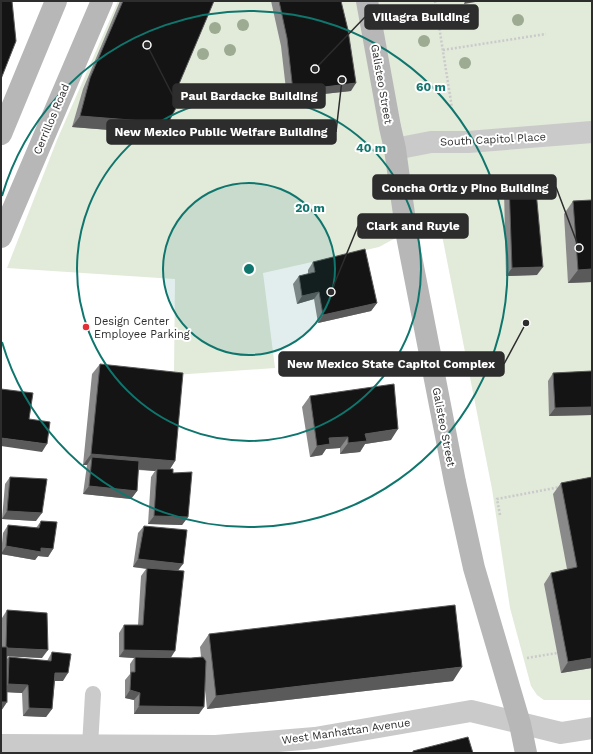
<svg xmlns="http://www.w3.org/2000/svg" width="593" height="754" viewBox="0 0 593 754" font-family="'Work Sans',sans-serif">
<rect width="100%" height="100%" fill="#fff"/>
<!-- green -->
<polygon fill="#e2eada" points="118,1 592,1 592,700 544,700 537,695 531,686 510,608 492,489 438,215 379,247 263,273 275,368 174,375 175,279 7,268 57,140"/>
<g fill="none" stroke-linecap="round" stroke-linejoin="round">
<!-- path -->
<g stroke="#cacaca" stroke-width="2.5" stroke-dasharray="2 2" stroke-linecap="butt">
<polyline points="435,1 452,108"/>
<polyline points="443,50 546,34"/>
<polyline points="500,515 497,499 560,487"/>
<polyline points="527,658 557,653"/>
</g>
<!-- lane -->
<polyline stroke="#cacaca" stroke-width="16" points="90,746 93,694"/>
<!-- street -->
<g stroke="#cacaca" stroke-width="22">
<polyline points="395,149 431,142 468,142 592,132"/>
<polyline points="1,745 216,746 315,738 471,711 561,733 592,728"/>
</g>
<!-- secondary -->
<g stroke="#b7b7b7" stroke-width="22">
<polyline points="367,1 390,127 395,149 407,236 455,482 474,568 520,724 526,753"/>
<polyline points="1,134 56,1"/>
<polyline points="1,237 102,1"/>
</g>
</g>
<!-- trees -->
<g fill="#9eab93">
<circle cx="518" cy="20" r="6"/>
<circle cx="243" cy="25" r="6"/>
<circle cx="215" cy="28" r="6"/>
<circle cx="424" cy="41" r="6"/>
<circle cx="230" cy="50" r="6"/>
<circle cx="203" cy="54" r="6"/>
<circle cx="465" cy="63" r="6"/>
</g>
<!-- wall -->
<g fill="#8a8a8a">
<polygon points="120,1 214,1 176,91 168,123 160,134 72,127 83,89"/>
<polygon points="271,1 341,1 351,91 287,98 281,46"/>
<polygon points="509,182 537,275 506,276 504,190"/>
<polygon points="592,200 592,282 568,283 564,214 573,201"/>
<polygon points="313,262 377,303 371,311 318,323 314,299 297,304 293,284 299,276 308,274 308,270"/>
<polygon points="100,364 175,461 170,469 173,473 188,517 182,525 148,524 151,477 155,471 138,470 137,491 131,499 83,494 87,465 83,465 92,374"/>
<polygon points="592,371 592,415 549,416 548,381 553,373"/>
<polygon points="310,396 391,440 365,444 360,452 340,454 340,448 326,449 322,455 310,457 302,407"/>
<polygon points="10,477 36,521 2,519 5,484"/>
<polygon points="592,477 592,668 561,673 544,584 551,573 567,569 553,494 561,483"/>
<polygon points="41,521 53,549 48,557 38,556 35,560 1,554 3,533 8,525 36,528"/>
<polygon points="144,526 178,571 171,658 191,658 201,657 200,647 209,634 453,681 207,709 205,690 199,714 134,714 134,700 125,698 125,680 130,674 130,664 134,658 119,657 119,633 124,625 138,625 141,576 146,569 133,567 138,533"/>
<polygon points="7,610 42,658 7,656 7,659 9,657 47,661 52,652 63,681 55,681 52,709 46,717 23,716 22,693 7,692 7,702 1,711 1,647 2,618"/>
</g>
<!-- shaded-wall -->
<g fill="#5a5a5a">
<polygon points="465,1 481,1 464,4"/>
<polygon points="356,83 351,91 287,98 293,91"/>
<polygon points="80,116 168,123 160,134 72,127"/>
<polygon points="543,267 537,275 506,276 512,268"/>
<polygon points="592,269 592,282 568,283 578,270"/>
<polygon points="319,292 314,299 297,304 302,296"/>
<polygon points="377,303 371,311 318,323 323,315"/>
<polygon points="592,407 592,415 549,416 555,408"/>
<polygon points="398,429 391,440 365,444 360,452 340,454 348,443 365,434"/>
<polygon points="348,437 340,448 326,449 322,455 310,457 317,446 329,438"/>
<polygon points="1,438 47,444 42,452 1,446"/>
<polygon points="91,454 175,461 168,472 157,469 155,471 91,465 92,457 87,465 83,465"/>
<polygon points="89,486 137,491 131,499 83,494"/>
<polygon points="7,511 42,513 36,521 2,519"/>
<polygon points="154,516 188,517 182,525 148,524"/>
<polygon points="6,546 41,548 53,549 48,557 38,556 35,560 1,554"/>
<polygon points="138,559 183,564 177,572 133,567"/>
<polygon points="6,648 48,650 42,658 1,656"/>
<polygon points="124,650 175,651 170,659 135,657 134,658 119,657"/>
<polygon points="592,658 592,668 561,673 568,662"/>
<polygon points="462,667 453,681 207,709 216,696"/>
<polygon points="55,673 68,673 63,681 50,681"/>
<polygon points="8,684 28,685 22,693 2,692"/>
<polygon points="130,690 140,693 134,700 125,698"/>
<polygon points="1,702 7,702 1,711"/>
<polygon points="139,706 204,707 199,714 134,714"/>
<polygon points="29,708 52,709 46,717 23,716"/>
</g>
<!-- building -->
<g fill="#141414" stroke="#5a5a5a">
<polygon points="1,1 12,1 16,41 1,79"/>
<polygon points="123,1 214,1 176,91 184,93 168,123 80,116 90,78"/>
<polygon points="279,1 341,1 348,30 356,83 293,91 287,38"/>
<polygon points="535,180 543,267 512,268 509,182"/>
<polygon points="592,200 592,269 578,270 573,201"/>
<polygon points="365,249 377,303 323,315 319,292 302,296 299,276 315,272 313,262"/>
<polygon points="100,364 183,373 175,461 91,454"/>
<polygon points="592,371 592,407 555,408 553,373"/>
<polygon points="394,384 398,429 365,434 367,441 348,443 348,437 329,438 330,444 317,446 310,396"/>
<polygon points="1,389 33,393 29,419 50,422 47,444 1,438"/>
<polygon points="92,457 139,461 137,491 89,486"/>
<polygon points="157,469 173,469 173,473 192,472 188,517 154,516"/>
<polygon points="10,477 47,479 42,513 7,511"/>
<polygon points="592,477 592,658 568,662 551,573 577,567 561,483"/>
<polygon points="41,521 57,522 53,549 41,548 41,552 6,546 8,525 39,528"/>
<polygon points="144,526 187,530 183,564 138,559"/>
<polygon points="147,568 184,571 175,651 124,650 124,625 143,625"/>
<polygon points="455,605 462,667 216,696 209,634"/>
<polygon points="7,610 47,613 48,650 7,648 7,647 6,647"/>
<rect x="1" y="647" width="6" height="55"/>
<polygon points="52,652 71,654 68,673 55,673 52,709 29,708 28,685 8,684 9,657 51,661"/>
<polygon points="135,657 191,658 203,657 206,661 204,707 139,706 140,693 130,690 131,672 135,672"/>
<polygon points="468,737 473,753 413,753 413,751"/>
</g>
<!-- distance rings -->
<circle cx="249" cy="269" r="86" fill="#0f766e" fill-opacity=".12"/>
<g fill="none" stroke="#0f766e" stroke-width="2">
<circle cx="249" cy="269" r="86"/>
<circle cx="249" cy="269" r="172"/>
<path d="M2 196A258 258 0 1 1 2 342"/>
</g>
<!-- markers -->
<circle fill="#e32f35" stroke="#fff" stroke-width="1.5" cx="86" cy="327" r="4"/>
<g text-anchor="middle" stroke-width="4" stroke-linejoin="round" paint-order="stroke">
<!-- street labels -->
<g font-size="11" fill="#2d2d2d" stroke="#fff">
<text transform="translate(382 84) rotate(80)" y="4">Galisteo Street</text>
<text transform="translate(51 119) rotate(-67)" y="4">Cerrillos Road</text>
<text transform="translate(493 139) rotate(-3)" y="4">South Capitol Place</text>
<text transform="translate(444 427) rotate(79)" y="4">Galisteo Street</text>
<text transform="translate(346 731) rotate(-8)" y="4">West Manhattan Avenue</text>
</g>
<!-- poi labels -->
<g font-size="11" fill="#2d2d2d" stroke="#fff" text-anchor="start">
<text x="94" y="325">Design Center<tspan x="94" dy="13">Employee Parking</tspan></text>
</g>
</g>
<circle cx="249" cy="269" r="6" fill="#0f766e" stroke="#fff" stroke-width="2"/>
<g font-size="12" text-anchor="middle" font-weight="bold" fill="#0f766e" stroke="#fff" stroke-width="4" stroke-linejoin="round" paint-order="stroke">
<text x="431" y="91">60 m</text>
<text x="371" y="152">40 m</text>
<text x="310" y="212">20 m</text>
</g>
<!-- callouts -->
<path fill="none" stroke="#2d2d2d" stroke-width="1.5" d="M315 69L365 17M147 45L173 96M342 80L336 132M579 248L556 187M331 292L358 226M526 323L504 364"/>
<g fill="#2d2d2d" stroke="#fff" stroke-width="1.5">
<circle cx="315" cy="69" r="4"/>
<circle cx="147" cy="45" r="4"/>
<circle cx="342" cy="80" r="4"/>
<circle cx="579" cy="248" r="4"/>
<circle cx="331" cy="292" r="4"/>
<circle cx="526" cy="323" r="4"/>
</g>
<g fill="#2d2d2d" stroke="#2d2d2d" stroke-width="1.5">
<rect x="365" y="5" width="113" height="24" rx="4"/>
<rect x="173" y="84" width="152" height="24" rx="4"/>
<rect x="107" y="120" width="229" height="24" rx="4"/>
<rect x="373" y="175" width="183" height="24" rx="4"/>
<rect x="358" y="214" width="110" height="24" rx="4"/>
<rect x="279" y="352" width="225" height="24" rx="4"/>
</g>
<g font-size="12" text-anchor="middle" font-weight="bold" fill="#fff">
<text x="421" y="21">Villagra Building</text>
<text x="249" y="100">Paul Bardacke Building</text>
<text x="221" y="136">New Mexico Public Welfare Building</text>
<text x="465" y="192">Concha Ortiz y Pino Building</text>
<text x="413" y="230">Clark and Ruyle</text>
<text x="391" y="368">New Mexico State Capitol Complex</text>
</g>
<!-- border -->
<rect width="593" height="754" fill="none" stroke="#2d2d2d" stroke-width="4"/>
</svg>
